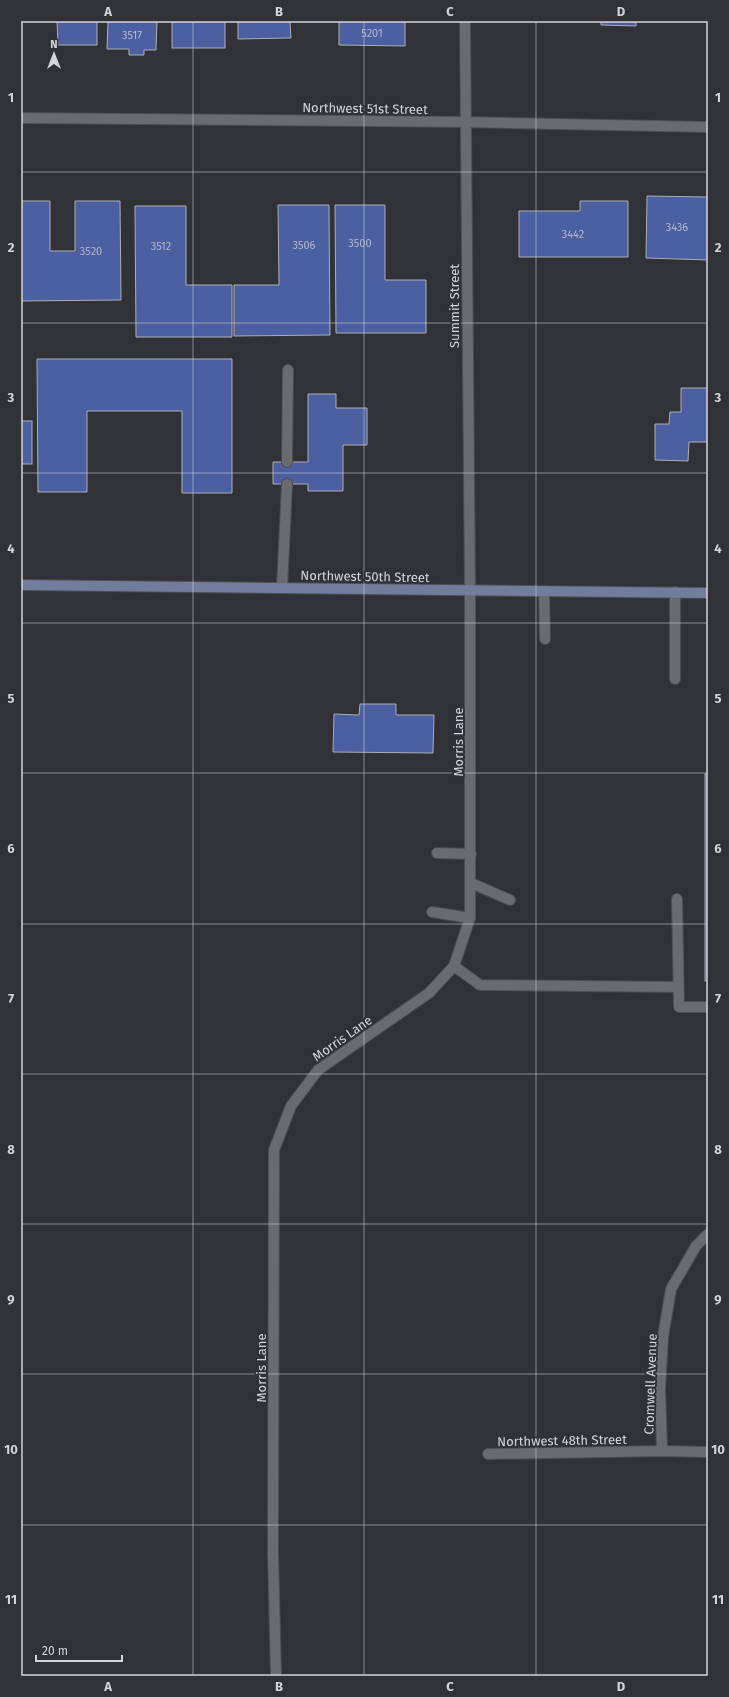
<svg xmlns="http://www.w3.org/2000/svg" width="729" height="1697" viewBox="0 0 729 1697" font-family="'Fira Sans',sans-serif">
<rect width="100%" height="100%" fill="#313237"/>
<!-- building -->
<g fill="#4c60a1" stroke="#acaeb3">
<polygon points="57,21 97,21 97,45 58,45"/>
<polygon points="108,21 157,21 156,50 144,50 144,55 129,55 129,49 107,49"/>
<rect x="172" y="21" width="53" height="27"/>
<polygon points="238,21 290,21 291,38 238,39"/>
<polygon points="339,21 405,21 405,46 339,45"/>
<polygon points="601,21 636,21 636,26 601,25"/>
<polygon points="647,196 708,197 708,260 646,258"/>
<polygon points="21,201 50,201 50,251 75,251 75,201 120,201 121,300 21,301"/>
<polygon points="580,201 628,201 628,257 519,257 519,211 580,211"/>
<polygon points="278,205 329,205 330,335 234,336 234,285 279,285"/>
<polygon points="335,205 385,205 385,280 426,280 426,333 336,333"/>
<polygon points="135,206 186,206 186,285 232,285 232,337 136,337"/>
<polygon points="37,359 232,359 232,493 182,493 182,411 87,411 87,492 38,492"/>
<polygon points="681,388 708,388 708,442 689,442 688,461 655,460 655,424 669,424 670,412 681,412"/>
<polygon points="308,394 336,394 336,408 367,408 367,445 343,445 343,491 308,491 308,484 273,484 273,462 308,462"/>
<rect x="21" y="421" width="11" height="43"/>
<polygon points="360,704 396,704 396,715 434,715 433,753 333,752 334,714 359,715"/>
<rect x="705" y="774" width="3" height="207"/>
</g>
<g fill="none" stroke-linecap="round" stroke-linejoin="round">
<defs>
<g id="lane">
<polyline points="287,462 288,370"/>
<polyline points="282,588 287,484"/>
<polyline points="544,591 545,639"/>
<polyline points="675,592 675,679"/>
<polyline points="437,853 471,854"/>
<polyline points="471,883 510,900"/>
<polyline points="677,899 679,1007 708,1007"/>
<polyline points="432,912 470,918"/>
<polyline points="454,966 480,985 678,987"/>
</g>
<g id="street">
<polyline points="21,118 465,122 708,127"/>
<polyline points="662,1451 660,1389 663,1337 671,1289 696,1246 708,1234"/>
<polyline points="488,1454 662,1451 708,1452"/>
<polyline points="276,1676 273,1552 274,1150 291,1106 318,1070 429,993 454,966 470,918 470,590 465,21"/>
</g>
<polyline id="secondary" points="21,585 708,593"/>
</defs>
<!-- lane casing -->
<use href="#lane" stroke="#4d4e52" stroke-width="12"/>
<!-- street casing -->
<use href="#street" stroke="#4d4e52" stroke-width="12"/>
<!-- secondary casing -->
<use href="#secondary" stroke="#4d4e52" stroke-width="12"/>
<!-- lane -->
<use href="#lane" stroke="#696b70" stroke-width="10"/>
<!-- street -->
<use href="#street" stroke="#696b70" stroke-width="10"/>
<!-- secondary -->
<use href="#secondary" stroke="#727c9b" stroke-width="10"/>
</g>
<!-- grid -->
<path fill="none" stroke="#d3d4d7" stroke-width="1" stroke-opacity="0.55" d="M193,21V1676M364,21V1676M536,21V1676M21,172H708M21,323H708M21,473H708M21,623H708M21,773H708M21,924H708M21,1074H708M21,1224H708M21,1374H708M21,1525H708"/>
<g text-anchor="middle" stroke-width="4" stroke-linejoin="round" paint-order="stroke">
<!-- number labels -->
<g font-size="11" fill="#b1b7ca">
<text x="372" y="37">5201</text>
<text x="132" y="39">3517</text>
<text x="677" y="231">3436</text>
<text x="573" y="238">3442</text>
<text x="360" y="247">3500</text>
<text x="304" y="249">3506</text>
<text x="161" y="250">3512</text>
<text x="91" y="255">3520</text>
</g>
<!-- street labels -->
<g font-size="13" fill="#d3d4d7" stroke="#313237">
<text transform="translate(365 108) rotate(1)" y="5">Northwest 51st Street</text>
<text transform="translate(454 306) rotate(-90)" y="5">Summit Street</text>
<text transform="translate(365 576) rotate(1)" y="5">Northwest 50th Street</text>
<text transform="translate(458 742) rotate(-90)" y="5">Morris Lane</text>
<text transform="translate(342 1038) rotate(-35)" y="5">Morris Lane</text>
<text transform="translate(261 1368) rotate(-90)" y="5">Morris Lane</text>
<text transform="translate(650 1384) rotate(-88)" y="5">Cromwell Avenue</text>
<text transform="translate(562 1440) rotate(-1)" y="5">Northwest 48th Street</text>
</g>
</g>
<!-- border -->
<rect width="729" height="1697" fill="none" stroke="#313237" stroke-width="44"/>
<!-- north arrow -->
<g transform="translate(54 54)" stroke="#313237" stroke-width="3" paint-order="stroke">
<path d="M0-3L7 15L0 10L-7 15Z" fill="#d3d4d7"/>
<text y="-6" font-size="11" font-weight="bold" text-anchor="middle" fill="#d3d4d7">N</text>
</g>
<!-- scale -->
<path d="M36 1655v6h86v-6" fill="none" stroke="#d3d4d7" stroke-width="2"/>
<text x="42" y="1655" font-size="12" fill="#d3d4d7" stroke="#313237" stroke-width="3" paint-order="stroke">20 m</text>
<rect x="22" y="22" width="685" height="1653" fill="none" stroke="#d3d4d7" stroke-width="1.5"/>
<g font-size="13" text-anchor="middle" font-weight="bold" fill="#d3d4d7">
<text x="108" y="16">A</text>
<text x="279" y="16">B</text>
<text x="450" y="16">C</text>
<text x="621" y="16">D</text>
<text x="11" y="102">1</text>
<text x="718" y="102">1</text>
<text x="11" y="252">2</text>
<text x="718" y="252">2</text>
<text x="11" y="402">3</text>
<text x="718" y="402">3</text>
<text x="11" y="553">4</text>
<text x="718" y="553">4</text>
<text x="11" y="703">5</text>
<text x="718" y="703">5</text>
<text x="11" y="853">6</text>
<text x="718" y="853">6</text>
<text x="11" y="1003">7</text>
<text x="718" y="1003">7</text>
<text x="11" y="1154">8</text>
<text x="718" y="1154">8</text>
<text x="11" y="1304">9</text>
<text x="718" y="1304">9</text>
<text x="11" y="1454">10</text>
<text x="718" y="1454">10</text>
<text x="11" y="1604">11</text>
<text x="718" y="1604">11</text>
<text x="108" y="1691">A</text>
<text x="279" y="1691">B</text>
<text x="450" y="1691">C</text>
<text x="621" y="1691">D</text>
</g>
</svg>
